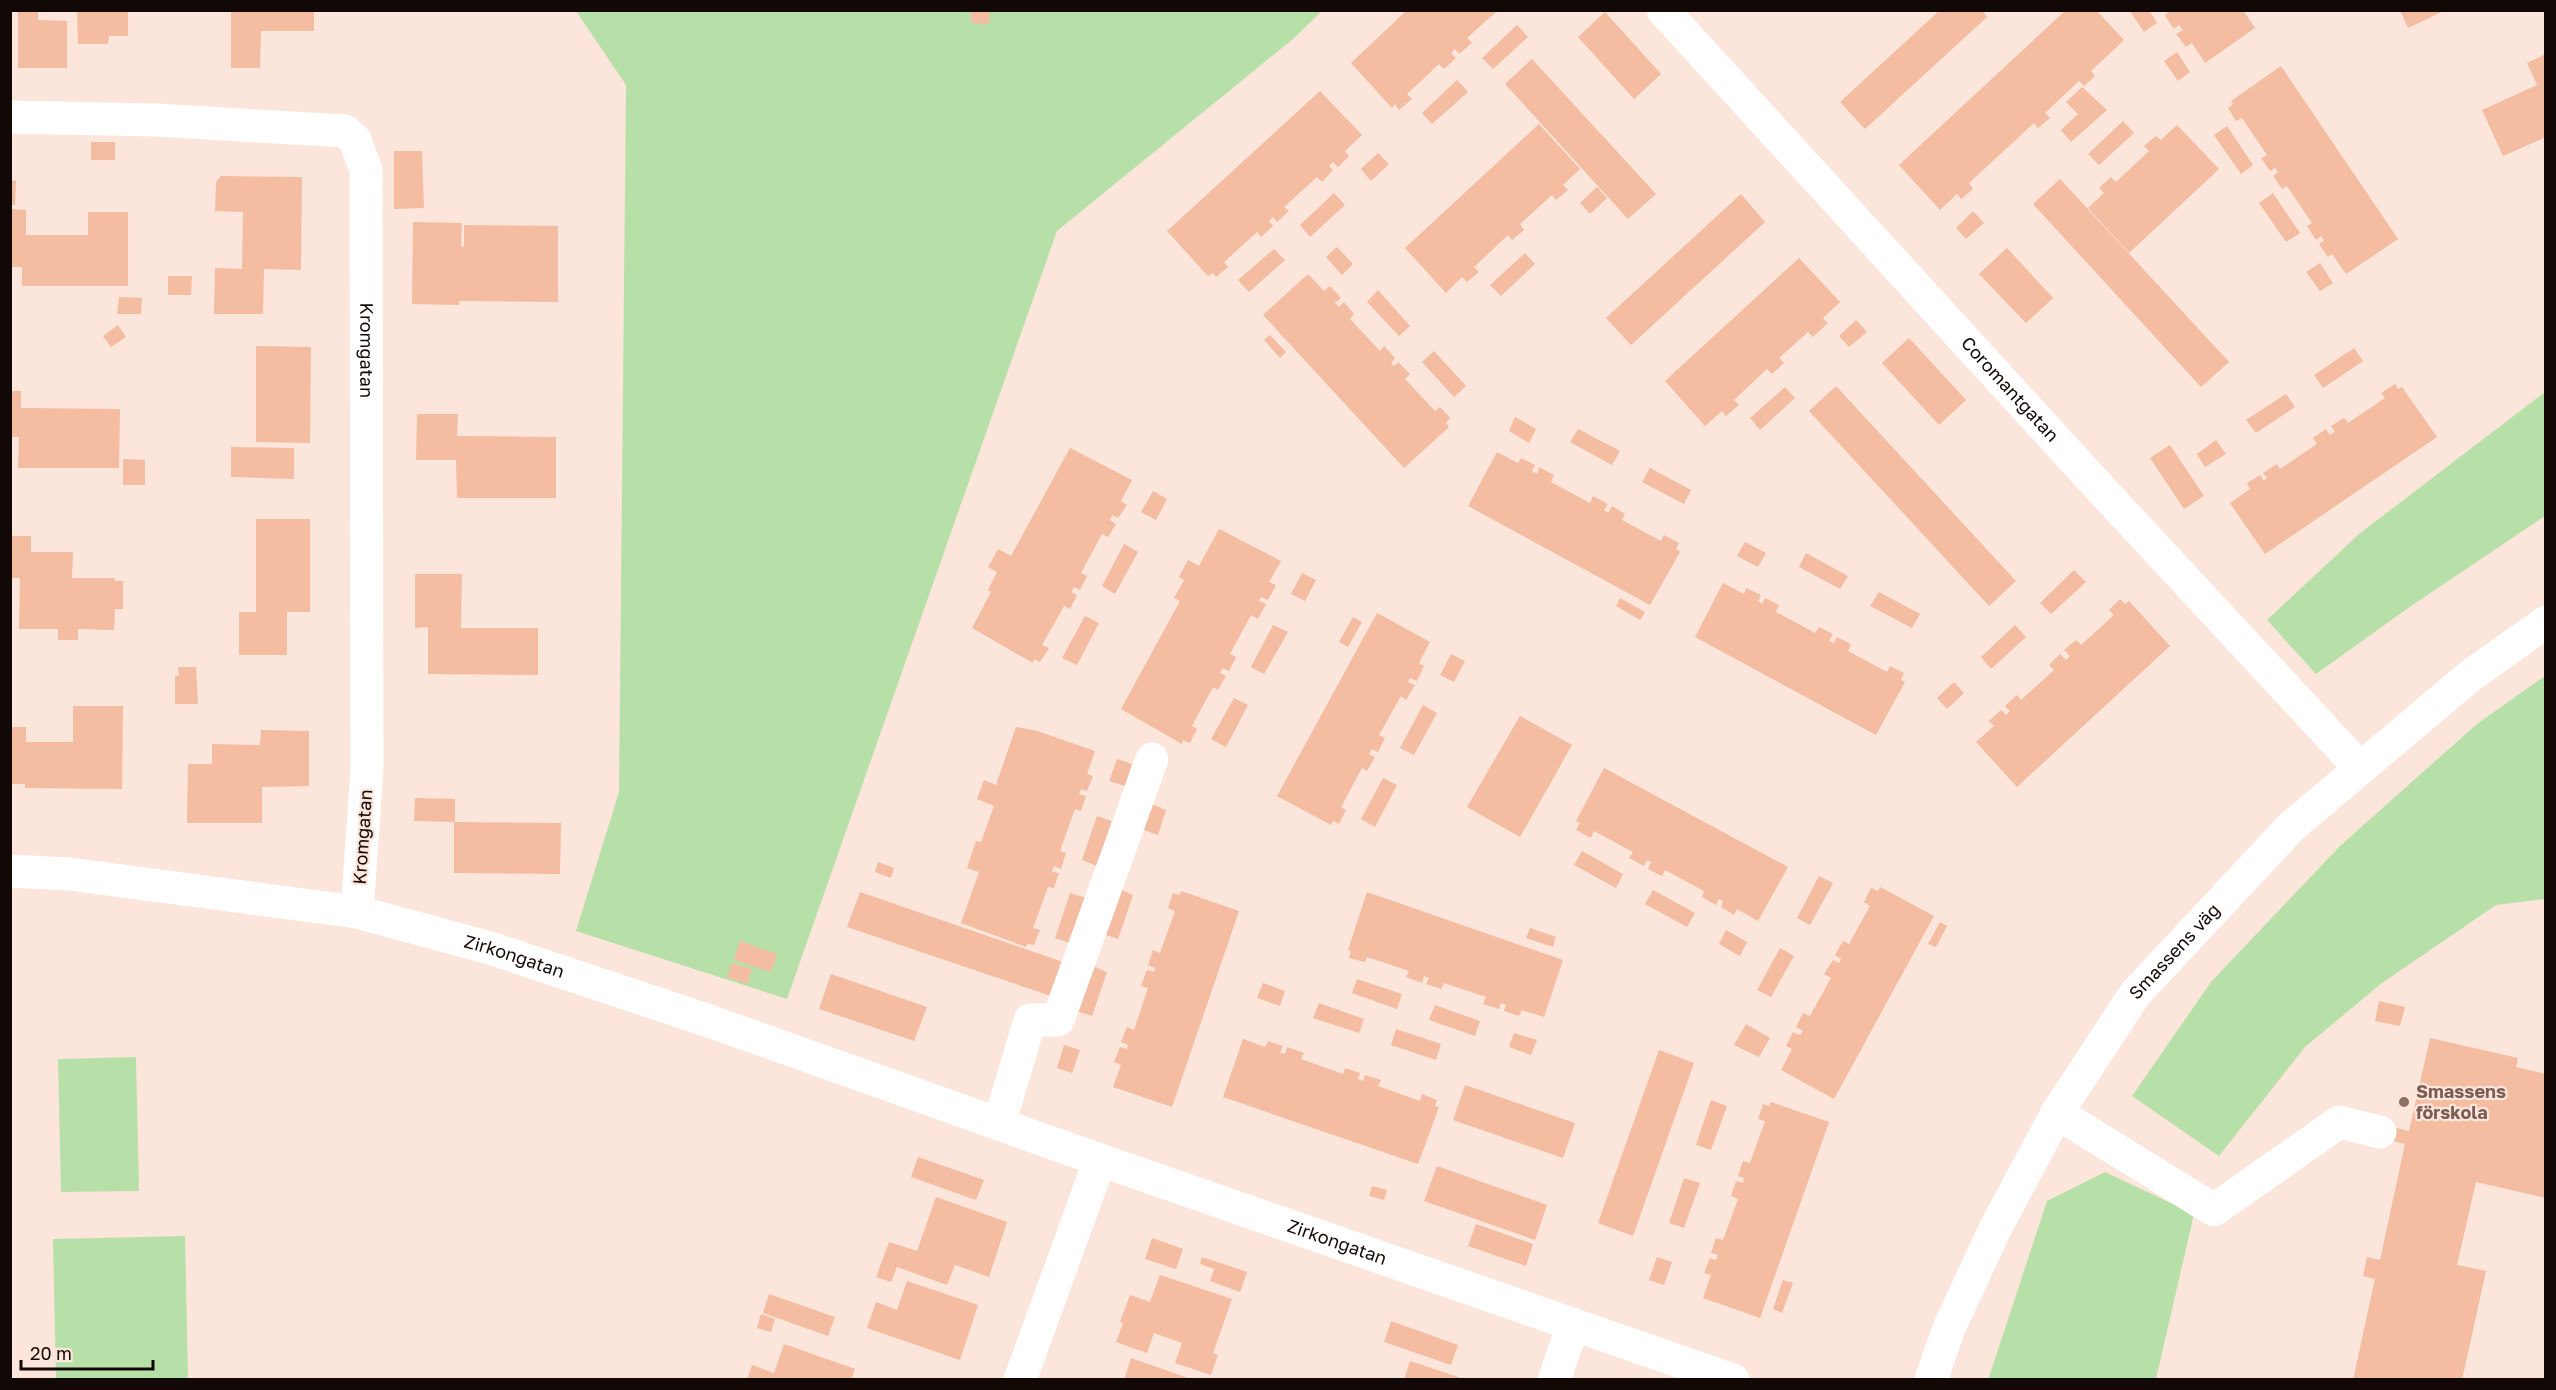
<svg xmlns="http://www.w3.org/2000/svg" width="2556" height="1390" viewBox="0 0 2556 1390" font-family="'Golos Text',sans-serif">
<rect width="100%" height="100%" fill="#fce5da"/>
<!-- green -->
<g fill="#b7e0a9">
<polygon points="576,11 1322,11 1293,39 1057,231 787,999 576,931 619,792 626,85"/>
<polygon points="2545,392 2545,516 2411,606 2316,674 2267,620 2359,534"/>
<polygon points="2545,676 2545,899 2496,905 2382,983 2305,1047 2219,1156 2132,1096 2211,982 2340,846 2477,724"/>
<polygon points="136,1057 139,1191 61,1192 58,1059"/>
<polygon points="2105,1172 2194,1214 2156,1379 1988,1380 2047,1201"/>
<polygon points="185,1236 188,1379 56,1379 53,1239"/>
</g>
<!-- building -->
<g fill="#f4bca1">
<polygon points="18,10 38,10 38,20 67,21 67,68 18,68"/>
<polygon points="77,10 128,10 128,36 109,36 108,44 78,44"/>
<polygon points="231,10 314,10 314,31 261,31 260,68 231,68"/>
<polygon points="971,10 990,10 989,24 971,23"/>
<polygon points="1407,10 1498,10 1467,38 1472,43 1459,54 1455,49 1451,53 1456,58 1444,69 1439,64 1407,94 1412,99 1399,110 1395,104 1392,108 1351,63"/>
<polygon points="1940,10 1982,10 1987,17 1865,129 1840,102"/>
<polygon points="2066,10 2096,10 2124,40 2091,71 2095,76 2084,86 2079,81 2045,113 2050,118 2038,128 2034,123 1969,183 1973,189 1961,199 1957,194 1940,210 1899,165"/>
<polygon points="2129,10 2149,10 2157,23 2144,32"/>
<polygon points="2170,10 2243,10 2255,28 2205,63 2192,43 2186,47 2176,34 2183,30 2179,25 2174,29 2165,16"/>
<polygon points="2400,10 2446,10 2408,28"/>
<polygon points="1605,12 1661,74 1634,99 1578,37"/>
<polygon points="1517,25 1528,37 1493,69 1482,58"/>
<polygon points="2177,52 2190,72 2178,81 2164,61"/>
<polygon points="2546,54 2546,137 2503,156 2482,110 2537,85 2527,63"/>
<polygon points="1532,59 1656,194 1628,219 1505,84"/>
<polygon points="2281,66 2398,239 2346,274 2332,254 2328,257 2319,244 2324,241 2321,236 2316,240 2307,226 2312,223 2287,186 2282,189 2273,176 2278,172 2275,168 2270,171 2261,158 2267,155 2242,118 2236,121 2228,108 2233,104 2231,101"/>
<polygon points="1457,80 1468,92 1432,124 1422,113"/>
<polygon points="2082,87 2107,110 2071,142 2061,130 2078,114 2066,102"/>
<polygon points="1320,91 1362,135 1345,151 1349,156 1338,167 1333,162 1329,166 1333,170 1322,182 1317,177 1284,207 1289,211 1277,222 1273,217 1269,221 1273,226 1261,237 1257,232 1224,262 1228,267 1216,277 1213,273 1208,276 1167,231"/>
<polygon points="2123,121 2134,133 2099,165 2088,154"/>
<polygon points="1539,124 1580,169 1563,185 1568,190 1556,200 1552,195 1520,224 1524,230 1512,240 1508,235 1474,267 1479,272 1467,282 1462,277 1446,293 1405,248"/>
<polygon points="2177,125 2219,169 2129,253 2088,208 2104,193 2099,188 2111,177 2116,182 2149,151 2144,146 2156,136 2161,140"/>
<polygon points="2227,126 2253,165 2241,174 2214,135"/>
<rect x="91" y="142" width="24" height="18"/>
<polygon points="394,151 422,151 424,208 394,209"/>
<polygon points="1378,153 1389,164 1371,181 1361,169"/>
<polygon points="221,176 302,177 301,270 264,269 263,314 214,314 215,268 242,269 243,212 215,211 216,182"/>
<polygon points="2060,179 2229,362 2201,387 2033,204"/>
<polygon points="10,180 16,181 15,205 10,205"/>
<polygon points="1597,187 1607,198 1590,214 1580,203"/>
<polygon points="1334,193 1345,205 1310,237 1300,225"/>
<polygon points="2273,193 2300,233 2286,242 2259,203"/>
<polygon points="1741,194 1765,222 1631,345 1606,318"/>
<polygon points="10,209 26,210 26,235 88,235 88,212 128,212 128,286 22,286 22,267 10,267"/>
<polygon points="1973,211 1984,223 1966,239 1956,228"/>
<polygon points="413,222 462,223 461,246 464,247 464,225 558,226 558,302 459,301 459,305 412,304"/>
<polygon points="1337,247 1353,264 1342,275 1326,257"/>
<polygon points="2007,248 2053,298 2026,323 1979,274"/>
<polygon points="1274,249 1285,260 1249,292 1238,280"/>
<polygon points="1525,253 1535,264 1501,296 1490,285"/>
<polygon points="1799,258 1840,302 1823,318 1828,323 1813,337 1808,332 1779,358 1784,363 1772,374 1767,369 1734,400 1739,405 1726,416 1722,411 1705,426 1665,381"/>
<polygon points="2320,263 2333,283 2320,291 2306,272"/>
<polygon points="1308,274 1324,291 1330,286 1341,298 1335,303 1339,307 1344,302 1354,314 1350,319 1380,351 1384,346 1395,358 1391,363 1394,366 1398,362 1410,374 1405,379 1435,411 1440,407 1450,418 1446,423 1449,427 1404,468 1263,315"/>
<polygon points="168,276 192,276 191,295 168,295"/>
<polygon points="1378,290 1410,326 1399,336 1367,302"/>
<polygon points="119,297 142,298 141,314 117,314"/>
<polygon points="1856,320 1867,332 1849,347 1839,336"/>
<polygon points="118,325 126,337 111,347 103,336"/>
<polygon points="1270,335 1286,352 1280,358 1264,340"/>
<polygon points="1909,338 1966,400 1939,425 1882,363"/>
<polygon points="256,346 311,347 310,443 256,442"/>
<polygon points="2354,348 2363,361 2323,388 2314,375"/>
<polygon points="1434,351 1466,386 1454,397 1422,362"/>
<polygon points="2395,384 2398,389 2402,387 2437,437 2265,554 2230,503 2250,489 2247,483 2260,475 2264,481 2267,478 2263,473 2277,464 2280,469 2317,444 2313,438 2326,429 2330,435 2335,432 2331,426 2344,418 2348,423 2385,398 2381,393"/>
<polygon points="1836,386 2016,581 1989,606 1809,411"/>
<polygon points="1785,387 1795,398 1760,430 1750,418"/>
<polygon points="10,391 21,391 21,408 120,409 119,468 18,468 19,437 10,437"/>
<polygon points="2286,394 2295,407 2256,433 2246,420"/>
<polygon points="417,414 458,414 457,436 556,437 556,498 457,498 456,460 416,460"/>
<polygon points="1515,417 1536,429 1529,443 1509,431"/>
<polygon points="1578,429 1620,451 1612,465 1570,442"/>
<polygon points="2216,440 2226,454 2205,467 2197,454"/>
<polygon points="2170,445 2204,496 2184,509 2150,458"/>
<polygon points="231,447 294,448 294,479 231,477"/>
<polygon points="1070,448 1132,480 1121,501 1127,505 1118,518 1112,515 1110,520 1116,524 1108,537 1102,534 1081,573 1087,576 1080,590 1074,587 1071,592 1077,595 1070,609 1064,606 1042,645 1049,648 1040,662 1034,659 1033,663 972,628 991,592 988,590 997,572 988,567 998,549 1011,556"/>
<polygon points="1497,452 1518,463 1521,458 1535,465 1532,471 1537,474 1539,467 1554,475 1551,482 1590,503 1593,496 1608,504 1604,510 1608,513 1612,506 1625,514 1622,520 1661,541 1664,535 1679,543 1676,549 1680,552 1650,605 1468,506"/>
<polygon points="123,459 145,460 145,485 123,485"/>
<polygon points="1650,468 1691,490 1684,504 1642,482"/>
<polygon points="1153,491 1167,499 1156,520 1141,512"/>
<polygon points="256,519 310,519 310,612 287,612 287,655 239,655 239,612 256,612"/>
<polygon points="1219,529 1281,561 1269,582 1276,585 1268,600 1261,597 1259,601 1266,604 1258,619 1251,615 1230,654 1236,657 1229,671 1223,668 1220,673 1226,676 1218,690 1213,687 1192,726 1197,729 1190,743 1183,740 1182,744 1121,709 1180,601 1174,598 1184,580 1179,577 1188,560 1199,566"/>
<polygon points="10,536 31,536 31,552 73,552 72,578 114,578 115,581 123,581 123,609 115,609 114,630 78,629 78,640 58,640 58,629 19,629 20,578 10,578"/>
<polygon points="1745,542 1766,553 1758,567 1737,556"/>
<polygon points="1124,544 1138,552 1115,594 1102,586"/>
<polygon points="1806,553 1848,576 1840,589 1799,567"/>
<polygon points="2074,570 2086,582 2051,614 2040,603"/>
<polygon points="1302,573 1316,580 1305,601 1291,594"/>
<polygon points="415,574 462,574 461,628 538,628 538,675 428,674 428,627 415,628"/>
<polygon points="1723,583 1744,594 1746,588 1761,595 1758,601 1762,604 1765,598 1779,605 1776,612 1815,633 1819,627 1833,634 1829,641 1834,643 1837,637 1851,644 1848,651 1887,672 1890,666 1904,673 1901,680 1905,682 1876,735 1695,637"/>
<polygon points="1879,592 1920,614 1912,628 1870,606"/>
<polygon points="1620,598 1645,612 1640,620 1616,606"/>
<polygon points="2120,599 2125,604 2129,601 2170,646 2017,787 1976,742 1994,726 1989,721 2001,710 2006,715 2010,711 2005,706 2017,695 2021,700 2054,670 2049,665 2060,654 2066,660 2070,656 2064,650 2076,640 2081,645 2114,615 2109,610"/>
<polygon points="1377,613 1430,642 1419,663 1424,666 1417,681 1410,678 1408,682 1415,685 1406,700 1401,696 1379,735 1385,738 1378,752 1372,749 1369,754 1375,757 1367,771 1362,768 1341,807 1346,810 1339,824 1333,821 1331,825 1277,796"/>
<polygon points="1085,616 1099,623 1077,665 1062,658"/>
<polygon points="1353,617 1362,622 1348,647 1339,642"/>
<polygon points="1273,625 1288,632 1264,674 1251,667"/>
<polygon points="2015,625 2026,637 1991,669 1981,657"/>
<polygon points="1451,654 1465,661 1454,682 1440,675"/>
<polygon points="178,667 196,667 198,704 175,704 175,676 179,676"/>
<polygon points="1954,682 1964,693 1947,709 1937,698"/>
<polygon points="1234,698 1248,705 1226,747 1211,739"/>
<polygon points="1423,705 1437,713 1414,755 1400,748"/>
<polygon points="73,706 123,706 122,789 25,788 25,784 10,784 10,727 26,727 26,742 73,742"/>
<polygon points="1520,716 1572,745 1520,837 1467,807"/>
<polygon points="1016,727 1037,731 1095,751 1087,774 1093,776 1087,791 1081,789 1079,794 1086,796 1081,811 1075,809 1060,851 1066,853 1061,869 1054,866 1052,872 1059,873 1054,888 1048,887 1033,928 1040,930 1034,945 1027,944 1026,947 961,923 979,872 967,868 976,841 981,842 994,806 977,799 984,780 996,785"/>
<polygon points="261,730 309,731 309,786 262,787 262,823 187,823 188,764 212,764 212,744 260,745"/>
<polygon points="1117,759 1132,764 1125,786 1109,781"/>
<polygon points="1604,768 1788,867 1758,921 1737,909 1734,915 1721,907 1723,901 1719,899 1716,905 1702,897 1704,891 1665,870 1662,876 1648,869 1651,862 1647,860 1644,866 1629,858 1633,852 1594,831 1591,838 1576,830 1580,823 1576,821"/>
<polygon points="1383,778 1397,785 1375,827 1361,819"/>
<polygon points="415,798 455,799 455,822 414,821"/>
<polygon points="1149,803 1166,810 1158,835 1141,829"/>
<polygon points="1097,816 1112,821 1097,866 1082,860"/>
<polygon points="454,822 561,823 560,874 454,873"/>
<polygon points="1582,851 1623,874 1616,888 1574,865"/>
<polygon points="878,862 894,868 891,878 875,872"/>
<polygon points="1819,876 1833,883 1810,925 1797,918"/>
<polygon points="1880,887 1934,916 1834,1099 1781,1070 1792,1049 1786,1046 1793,1032 1800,1035 1803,1031 1796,1027 1803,1013 1810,1016 1831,978 1824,974 1833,960 1839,963 1841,959 1835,955 1843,941 1849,944 1870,906 1864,902 1871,888 1878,891"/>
<polygon points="1119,889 1133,895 1118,939 1103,934"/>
<polygon points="1653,890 1695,913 1687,927 1645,904"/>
<polygon points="1181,891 1239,911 1172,1107 1113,1087 1121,1065 1114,1062 1120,1047 1127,1049 1128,1045 1121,1042 1127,1027 1134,1030 1148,988 1141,986 1147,970 1154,972 1155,968 1148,965 1153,950 1160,953 1175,911 1168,908 1173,893 1180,895"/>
<polygon points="860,892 1063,962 1051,996 847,927"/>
<polygon points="1367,892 1563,960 1544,1017 1522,1010 1519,1016 1504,1011 1506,1005 1501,1003 1499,1009 1483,1004 1486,997 1444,983 1441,989 1426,984 1429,978 1424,976 1422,983 1406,977 1409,971 1367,957 1365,962 1349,958 1351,951 1348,950"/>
<polygon points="1070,893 1086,898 1070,943 1055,938"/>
<polygon points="1940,922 1947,926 1936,947 1928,944"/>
<polygon points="1530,928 1556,937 1553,947 1526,938"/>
<polygon points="1726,930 1747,942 1740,956 1719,944"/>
<polygon points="740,941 777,954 771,972 734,960"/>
<polygon points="1780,948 1794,956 1771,997 1757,990"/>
<polygon points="732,963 752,969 747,984 727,977"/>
<polygon points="1092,966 1107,972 1092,1016 1076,1011"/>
<polygon points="831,974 927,1007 914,1041 819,1009"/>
<polygon points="1357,979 1402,994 1397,1009 1352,993"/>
<polygon points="1263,983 1285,991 1280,1006 1257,998"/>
<polygon points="2379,1001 2405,1007 2400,1026 2375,1021"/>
<polygon points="1319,1003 1364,1019 1359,1033 1313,1018"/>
<polygon points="1435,1005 1480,1021 1475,1036 1429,1020"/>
<polygon points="1746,1024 1770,1038 1759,1057 1734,1045"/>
<polygon points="1396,1029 1441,1044 1436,1060 1391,1045"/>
<polygon points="1514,1033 1537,1040 1531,1055 1509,1047"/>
<polygon points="2430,1038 2518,1058 2516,1067 2546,1074 2546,1198 2476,1182 2457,1265 2486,1271 2462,1380 2353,1380 2375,1279 2363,1276 2367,1257 2380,1260 2405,1144 2393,1141 2396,1128 2409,1131"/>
<polygon points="1243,1039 1265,1047 1268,1041 1283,1046 1280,1053 1285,1054 1287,1047 1304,1053 1301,1059 1343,1074 1345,1068 1360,1073 1358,1079 1363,1081 1365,1075 1381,1080 1378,1086 1420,1101 1422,1094 1437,1100 1435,1106 1439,1107 1418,1164 1223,1097"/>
<polygon points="1064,1045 1080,1050 1072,1073 1057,1068"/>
<polygon points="1659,1050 1694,1063 1633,1236 1598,1223"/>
<polygon points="1465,1085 1575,1123 1563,1158 1453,1120"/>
<polygon points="1711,1100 1727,1106 1711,1150 1696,1145"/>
<polygon points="1771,1102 1829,1122 1760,1318 1703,1298 1711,1275 1704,1273 1710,1258 1716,1260 1718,1255 1711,1253 1716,1238 1723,1240 1738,1199 1731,1196 1736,1181 1743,1183 1744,1178 1738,1176 1743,1161 1750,1163 1765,1121 1758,1119 1763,1104 1769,1106"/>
<polygon points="918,1157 984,1180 976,1200 911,1177"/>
<polygon points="1437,1166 1547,1205 1535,1240 1424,1201"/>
<polygon points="1684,1178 1700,1183 1684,1228 1669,1223"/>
<polygon points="1372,1186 1387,1190 1384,1200 1369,1196"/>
<polygon points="936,1197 1007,1222 989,1277 955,1265 947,1285 897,1267 891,1282 876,1277 889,1242 917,1251"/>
<polygon points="1476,1224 1533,1244 1526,1266 1468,1246"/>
<polygon points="1152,1238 1183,1249 1176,1269 1145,1259"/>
<polygon points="1202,1257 1247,1272 1240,1292 1210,1281 1214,1269 1200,1264"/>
<polygon points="1657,1257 1672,1262 1664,1285 1649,1280"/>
<polygon points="1160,1275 1232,1299 1213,1353 1218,1355 1211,1375 1175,1363 1182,1343 1154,1333 1147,1353 1116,1342 1123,1323 1120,1322 1130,1295 1150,1302"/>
<polygon points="1783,1280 1793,1283 1782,1313 1773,1309"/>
<polygon points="907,1281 978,1305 960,1360 867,1328 876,1302 897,1310"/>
<polygon points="769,1294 835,1317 828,1336 763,1313"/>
<polygon points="761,1314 775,1319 771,1332 757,1328"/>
<polygon points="1391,1321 1458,1345 1451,1365 1384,1342"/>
<polygon points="784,1344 855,1369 851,1380 747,1380 752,1365 774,1373"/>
<polygon points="1131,1358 1191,1379 1191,1380 1124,1380"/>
<polygon points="1410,1361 1464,1379 1463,1380 1404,1380"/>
</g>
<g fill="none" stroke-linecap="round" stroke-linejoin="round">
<!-- minor -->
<g stroke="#fff" stroke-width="33">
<path id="s1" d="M1663,10L2087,474L2360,768"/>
<path id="s2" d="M10,117L155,120L345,131L355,140L366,170L367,769L357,912"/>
<path id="s3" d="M10,871L69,874L357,912L490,948L709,1021L1100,1160L1733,1380"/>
<polyline points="2057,1113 2214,1210 2339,1122 2380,1132"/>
<polyline points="999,1124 1030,1020 1058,1020 1152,759"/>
<polyline points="1020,1380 1100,1160"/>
<polyline points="1554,1380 1573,1325"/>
<path id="s4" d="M1931,1380L1949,1328L1995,1229L2057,1113L2135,994L2291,827L2470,676L2546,622"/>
</g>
</g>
<!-- markers -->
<circle fill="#8d6e63" stroke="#fce5da" stroke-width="2" cx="2404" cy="1102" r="6"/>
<g text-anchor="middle" stroke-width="4.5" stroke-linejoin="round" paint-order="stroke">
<!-- street labels -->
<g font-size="18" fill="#120906" stroke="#fce5da">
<text dy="6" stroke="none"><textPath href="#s2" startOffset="561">Kromgatan</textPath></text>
<text dy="6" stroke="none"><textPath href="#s1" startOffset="514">Coromantgatan</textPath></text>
<text transform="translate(363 837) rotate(-86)" y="6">Kromgatan</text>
<text dy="6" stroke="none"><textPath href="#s4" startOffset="496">Smassens väg</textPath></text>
<text dy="6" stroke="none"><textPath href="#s3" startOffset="513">Zirkongatan</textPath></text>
<text dy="6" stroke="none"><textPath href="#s3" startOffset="1384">Zirkongatan</textPath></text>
</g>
<!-- education labels -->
<g font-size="18" font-weight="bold" fill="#785e54" stroke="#fce5da" text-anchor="start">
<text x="2416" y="1098">Smassens<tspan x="2416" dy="21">förskola</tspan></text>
</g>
</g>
<!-- border -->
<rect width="2556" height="1390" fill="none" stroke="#120906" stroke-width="24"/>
<!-- scale -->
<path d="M21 1360v9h132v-9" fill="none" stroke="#120906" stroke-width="3"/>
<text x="30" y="1360" font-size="18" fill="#120906" stroke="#fce5da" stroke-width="4.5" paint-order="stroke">20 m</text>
</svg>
